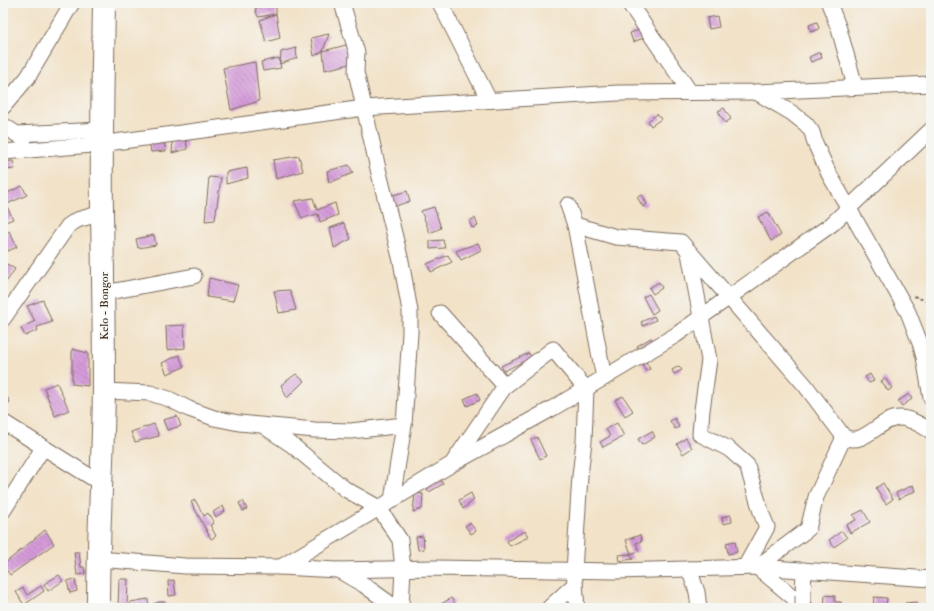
<svg xmlns="http://www.w3.org/2000/svg" width="934" height="611" viewBox="0 0 934 611" font-family="'IM FELL Double Pica',serif">
<defs>
<pattern id="building-back-hatch" width="6" height="6" patternUnits="userSpaceOnUse"><rect width="6" height="6" fill="#d49ad9"/><path d="M-1 5l2 2M0 0l6 6M5-1l2 2" fill="none" stroke="#ad7eaf"/></pattern>
</defs>
<rect width="100%" height="100%" fill="#f6f6f2"/>
<filter id="ink" filterUnits="userSpaceOnUse"><feTurbulence type="fractalNoise" baseFrequency=".025" numOctaves="2"/><feDisplacementMap in="SourceGraphic" scale="8" xChannelSelector="R" yChannelSelector="G"/><feConvolveMatrix kernelMatrix="1 2 1 2 8 2 1 2 1" color-interpolation-filters="sRGB"/></filter>
<filter id="wash" filterUnits="userSpaceOnUse"><feTurbulence type="fractalNoise" baseFrequency=".012" numOctaves="4" result="noise"/><feDisplacementMap in="SourceGraphic" scale="16" xChannelSelector="R" yChannelSelector="G"/><feGaussianBlur stdDeviation="0.9" result="paint"/><feColorMatrix in="noise" values="0 0 0 0 0 0 0 0 0 0 0 0 0 0 0 0 0 1.4 0 .05"/><feComposite in="paint" operator="in"/></filter>
<g filter="url(#wash)">
<rect width="100%" height="100%" fill="#f2e2c8"/>
<g id="blocks">
<!-- building -->
<g fill="url(#building-back-hatch)">
<polygon points="273,3 276,3 276,14 258,17 255,9"/>
<polygon points="276,14 280,38 266,42 260,20"/>
<polygon points="717,16 719,27 709,29 707,18"/>
<polygon points="817,22 819,29 811,32 809,25"/>
<polygon points="642,29 646,37 633,42 630,33"/>
<polygon points="329,34 323,51 350,44 358,62 325,70 323,51 314,56 311,38"/>
<polygon points="296,48 297,58 280,64 281,68 263,71 261,62 279,58 280,64 281,52"/>
<polygon points="820,52 822,58 811,62 809,57"/>
<polygon points="255,62 259,101 231,110 223,68"/>
<polygon points="724,108 731,119 725,123 718,111"/>
<polygon points="657,114 661,119 651,126 648,121"/>
<polygon points="186,137 187,149 172,153 173,139"/>
<polygon points="163,138 166,151 151,152 149,140"/>
<polygon points="299,156 303,171 276,179 273,160"/>
<polygon points="13,161 15,169 3,170 3,162"/>
<polygon points="349,165 353,173 329,183 327,171"/>
<polygon points="247,168 248,178 226,184 226,172"/>
<polygon points="209,177 221,178 215,220 205,221"/>
<polygon points="22,186 27,195 5,205 3,201 3,195"/>
<polygon points="407,191 410,201 393,207 390,196"/>
<polygon points="642,195 647,204 643,207 637,197"/>
<polygon points="313,198 317,210 335,203 338,215 320,222 318,214 302,218 294,201"/>
<polygon points="7,207 13,219 3,223 3,209"/>
<polygon points="434,207 441,228 430,233 421,211"/>
<polygon points="768,212 781,235 771,241 758,217"/>
<polygon points="475,218 478,226 472,228 469,221"/>
<polygon points="344,223 351,239 334,248 330,228"/>
<polygon points="9,231 17,247 8,251 3,240 3,235"/>
<polygon points="154,235 156,245 138,248 136,239"/>
<polygon points="443,240 445,248 430,249 430,241"/>
<polygon points="478,243 481,250 461,260 456,251"/>
<polygon points="448,255 452,262 431,272 427,264"/>
<polygon points="7,264 15,269 7,281 3,278 3,270"/>
<polygon points="209,278 238,285 233,301 207,297"/>
<polygon points="659,282 662,288 653,294 649,288"/>
<polygon points="290,290 296,310 279,313 274,291"/>
<polygon points="649,294 658,310 652,314 643,297"/>
<polygon points="43,300 52,322 37,327 38,330 25,336 21,328 35,321 27,306"/>
<polygon points="654,316 656,320 643,326 641,322"/>
<polygon points="184,325 185,348 167,350 166,326"/>
<polygon points="651,338 654,343 640,351 637,346"/>
<polygon points="72,349 88,353 88,386 72,384"/>
<polygon points="529,353 533,363 525,366 522,362 504,371 501,366"/>
<polygon points="179,355 184,367 167,374 162,363"/>
<polygon points="644,358 650,369 646,371 640,360"/>
<polygon points="679,366 682,370 674,374 672,370"/>
<polygon points="296,374 304,381 287,398 281,385"/>
<polygon points="870,374 874,381 869,383 865,377"/>
<polygon points="885,378 892,388 888,391 881,381"/>
<polygon points="57,383 69,410 55,416 44,388"/>
<polygon points="3,391 10,402 3,408"/>
<polygon points="477,393 480,400 467,406 464,399"/>
<polygon points="909,394 912,399 902,406 898,401"/>
<polygon points="623,396 633,411 625,416 615,400"/>
<polygon points="177,416 181,426 167,430 163,420"/>
<polygon points="675,418 679,427 675,429 670,421"/>
<polygon points="617,423 624,436 603,447 600,442 610,436 606,429"/>
<polygon points="154,424 159,436 135,442 131,432"/>
<polygon points="652,431 655,437 642,445 638,439"/>
<polygon points="537,437 546,456 540,459 531,440"/>
<polygon points="686,438 692,448 683,454 677,444"/>
<polygon points="439,478 443,484 429,492 425,486"/>
<polygon points="883,483 893,499 886,504 876,488"/>
<polygon points="913,485 915,491 899,499 896,493"/>
<polygon points="415,493 423,494 422,509 413,512"/>
<polygon points="471,493 474,500 463,509 459,500"/>
<polygon points="195,500 204,516 208,513 214,523 210,525 216,536 211,539 191,502"/>
<polygon points="243,501 247,509 243,511 239,503"/>
<polygon points="223,506 225,511 216,517 213,512"/>
<polygon points="863,510 870,522 850,533 846,525 856,520 853,515"/>
<polygon points="731,515 732,522 723,524 722,517"/>
<polygon points="470,523 476,531 471,534 465,526"/>
<polygon points="45,530 54,544 10,575 3,565"/>
<polygon points="525,531 528,537 510,546 507,541"/>
<polygon points="842,531 847,538 834,547 829,540"/>
<polygon points="640,535 642,541 636,543 639,551 631,554 626,540"/>
<polygon points="423,536 424,549 418,550 416,537"/>
<polygon points="735,541 737,552 728,554 726,543"/>
<polygon points="74,552 79,552 81,567 84,567 85,574 77,575"/>
<polygon points="630,554 633,559 619,561 618,555"/>
<polygon points="59,575 63,581 48,591 44,584"/>
<polygon points="75,579 77,591 70,593 67,581"/>
<polygon points="119,579 128,579 127,608 118,608"/>
<polygon points="174,580 176,595 169,596 168,581"/>
<polygon points="41,586 44,591 24,605 16,592 23,588 27,595"/>
<polygon points="825,595 835,596 835,602 841,602 841,608 824,608"/>
<polygon points="874,597 887,598 886,606 891,607 891,608 873,608"/>
<polygon points="451,598 455,603 447,608 440,608 438,606"/>
<polygon points="148,599 149,608 131,608 130,602"/>
<polygon points="159,602 165,602 170,608 152,608 154,604"/>
<polygon points="917,602 917,608 905,608 905,603"/>
</g>
</g>
</g>
<g filter="url(#ink)">
<use href="#blocks" fill-opacity="0" stroke="#7b6a5a" stroke-width="1"/>
<g fill="none" stroke-linecap="round" stroke-linejoin="round">
<defs>
<g id="minor">
<polyline points="342,3 357,53 356,72 379,173 401,261 410,311 410,333 404,425 392,500"/>
<polyline points="440,3 489,100"/>
<polyline points="629,3 690,92"/>
<polyline points="829,3 839,29 855,86"/>
<polyline points="756,92 792,113 806,124 812,132 815,143 829,174 908,312 920,343 924,357 931,398"/>
<polyline points="3,107 28,77 72,3"/>
<polyline points="3,125 24,139"/>
<polyline points="16,134 102,130"/>
<polyline points="3,152 93,145 364,108 618,93 756,92 931,84"/>
<path d="M568,205L575,225L616,237L681,242L805,385L844,437C865,447 879,418 900,418C911,418 922,426 931,431"/>
<polyline points="575,225 604,378"/>
<polyline points="689,253 709,360 702,410 700,434 729,449 747,465 762,515 767,527 745,567"/>
<polyline points="104,293 194,276"/>
<polyline points="440,313 505,386"/>
<polyline points="3,319 68,226 77,220 102,213"/>
<polyline points="104,391 150,393 169,399 189,409 214,418 239,423 315,430 351,431 404,425"/>
<polyline points="3,422 102,484"/>
<polyline points="265,427 292,445 345,489 379,508 400,540 403,569 401,608"/>
<polyline points="454,461 505,386 553,349 586,389 584,441 580,476 574,571 577,608"/>
<polyline points="3,511 43,448"/>
<polyline points="98,559 185,566 281,567 337,570 434,568 616,571 757,567 931,579"/>
<polyline points="281,567 452,464 553,408 676,335 832,224 931,130"/>
<polyline points="689,569 697,592 699,608"/>
<polyline points="338,570 364,585 396,608"/>
<polyline points="803,595 804,570"/>
<polyline points="549,608 575,584"/>
<polyline points="806,608 757,567 808,529 816,497 844,437"/>
</g>
<path id="highway" d="M98,608C98,535 103,462 104,389C104,330 103,272 102,213C101,143 103,73 104,3"/>
</defs>
<!-- minor casing -->
<use href="#minor" stroke="#7b6a5a" stroke-width="17"/>
<!-- highway casing -->
<use href="#highway" stroke="#7b6a5a" stroke-width="24"/>
<!-- path -->
<polyline stroke="#7b6a5a" stroke-width="2" stroke-dasharray="3 3" stroke-linecap="butt" points="914,296 931,303"/>
<!-- minor -->
<use href="#minor" stroke="#fff" stroke-width="15"/>
<!-- highway -->
<use href="#highway" stroke="#fff" stroke-width="22"/>
<defs>
<polyline id="minor-bridge" points="803,608 803,595"/>
</defs>
<!-- minor-bridge casing -->
<use href="#minor-bridge" stroke="#7b6a5a" stroke-width="17" stroke-linecap="butt"/>
<!-- minor-bridge -->
<use href="#minor-bridge" stroke="#fff" stroke-width="15"/>
</g>
</g>
<g text-anchor="middle" stroke-width="3" stroke-linejoin="round" paint-order="stroke">
<!-- street labels -->
<g font-size="12" fill="#3b2a1e" stroke="#f6f6f2">
<text transform="translate(104 306) rotate(-90)" y="4">Kelo - Bongor</text>
</g>
</g>
<!-- margin -->
<rect width="934" height="611" fill="none" stroke="#f6f6f2" stroke-width="16"/>
</svg>
